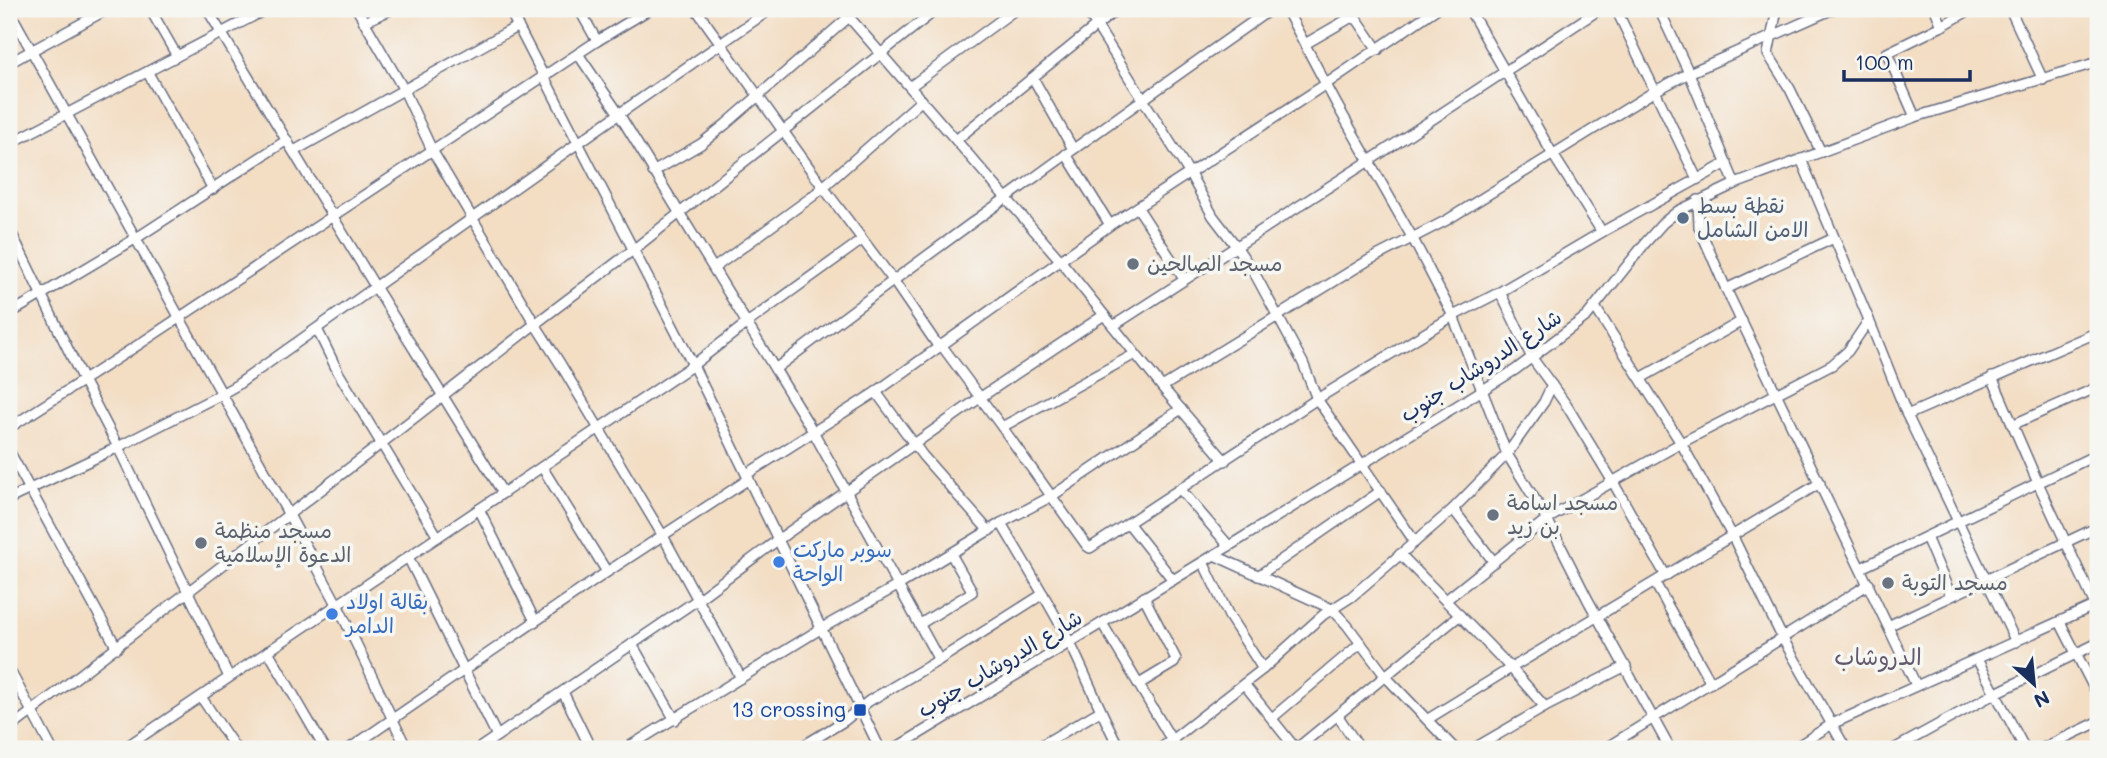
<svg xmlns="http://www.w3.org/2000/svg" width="2107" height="758" viewBox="0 0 2107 758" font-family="Mali,'Playpen Sans Arabic',sans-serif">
<rect width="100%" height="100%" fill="#f6f6f2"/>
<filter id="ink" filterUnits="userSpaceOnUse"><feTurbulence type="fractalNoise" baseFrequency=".0143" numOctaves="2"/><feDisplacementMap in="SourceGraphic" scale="14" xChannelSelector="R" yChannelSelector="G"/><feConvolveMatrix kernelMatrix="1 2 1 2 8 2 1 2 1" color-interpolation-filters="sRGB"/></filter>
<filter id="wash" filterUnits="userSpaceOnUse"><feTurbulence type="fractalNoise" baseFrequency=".00686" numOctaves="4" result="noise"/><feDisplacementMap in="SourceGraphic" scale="28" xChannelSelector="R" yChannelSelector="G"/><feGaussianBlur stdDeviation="1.57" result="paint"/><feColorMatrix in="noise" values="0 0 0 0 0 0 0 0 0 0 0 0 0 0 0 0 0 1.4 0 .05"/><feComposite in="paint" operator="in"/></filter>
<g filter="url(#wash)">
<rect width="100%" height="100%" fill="#f3ddc3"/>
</g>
<g filter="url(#ink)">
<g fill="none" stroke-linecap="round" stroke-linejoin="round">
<defs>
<g id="minor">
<polyline points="150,9 177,56"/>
<polyline points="207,9 376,288 503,493"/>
<polyline points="357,9 404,90 432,150 535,324 561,365 663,536 741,678"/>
<polyline points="509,9 693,365 880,749"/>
<polyline points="579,9 597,41"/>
<polyline points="696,9 823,187 893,280 936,343 942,346 1002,427 1087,546 1090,548 1317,399 1453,316 1500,292 1602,232 1727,163"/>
<polyline points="842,9 1060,260 1162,387 1225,461"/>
<polyline points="1086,9 1190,174 1213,216 1236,246 1256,276 1303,363 1317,399 1415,542"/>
<polyline points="1286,9 1337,105 1412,237 1453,316 1507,454 1547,519 1588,600 1670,749"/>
<polyline points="1469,9 1552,153 1602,232"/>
<polyline points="1616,9 1697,179"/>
<polyline points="1659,9 1689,73 1735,184"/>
<polyline points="1777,9 1768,54 1790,89 1821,152"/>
<polyline points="1935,9 1942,26"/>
<polyline points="2010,9 2043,80"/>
<polyline points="9,10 289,515 337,604 407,749"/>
<polyline points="364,22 392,9"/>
<polyline points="1305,44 1350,18 1357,19 1378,50"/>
<polyline points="578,54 619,114 814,433 939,660"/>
<polyline points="9,63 108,9"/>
<polyline points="148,73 213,189"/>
<polyline points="1033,78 1073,149"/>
<polyline points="911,86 1016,9"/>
<polyline points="1915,117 1887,53 1942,26 1971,9"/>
<polyline points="956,140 1117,9"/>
<polyline points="9,144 267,9"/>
<polyline points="294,151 518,26"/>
<polyline points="1066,154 1110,225"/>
<polyline points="1801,159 1869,320 1907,415 2016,642"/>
<polyline points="653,172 701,144 726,124 849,17"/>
<polyline points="1698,200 1699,227 1726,289 1916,685"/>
<polyline points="1138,208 1184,279"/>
<polyline points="9,228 83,380 118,447 229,677"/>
<polyline points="714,268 813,196 922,100"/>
<polyline points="1726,289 1834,238"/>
<polyline points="1500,292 1532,358 1567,406 1613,482 1666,576"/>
<polyline points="1595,307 1681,443 1733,537 1783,639 1846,749"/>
<polyline points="9,314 135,239 287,140"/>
<polyline points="1113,326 1369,161 1600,9"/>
<polyline points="317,329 338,372 438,537"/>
<path d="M775,369C938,246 1104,126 1271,9"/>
<polyline points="1992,377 2038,483 2098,611"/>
<polyline points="1641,378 1742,321"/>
<polyline points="1162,387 1369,260 1447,220 1655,91 1689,73 1833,9"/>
<polyline points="876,392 923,456 989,531"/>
<polyline points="1907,415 2098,332"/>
<polyline points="2012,425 2098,387"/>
<polyline points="1002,427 1135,354"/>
<polyline points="9,428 138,345 597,41 650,9"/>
<polyline points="9,451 117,648"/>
<polyline points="542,467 607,572"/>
<polyline points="747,474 876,392 1110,225 1326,84 1436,9"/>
<polyline points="1180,489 1229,546"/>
<polyline points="9,499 112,450 216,397 237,385 619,114 771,9"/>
<polyline points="479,509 535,621"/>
<polyline points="1453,509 1494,562"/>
<path d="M1001,523C1024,562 1048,601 1069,641C1087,677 1101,714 1120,749"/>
<polyline points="1129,524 1173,580"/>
<polyline points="1926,537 1951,596"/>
<polyline points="1400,554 1511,668 1545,707"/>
<polyline points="1214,555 1332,609 1347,625 1386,677 1455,749"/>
<polyline points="408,557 497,736"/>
<polyline points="1203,562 1229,616 1263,669"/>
<polyline points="1861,568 2098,454"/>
<polyline points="1258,576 1381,491"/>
<polyline points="1655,583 1711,683"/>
<polyline points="1446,600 1547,519 1681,443 1832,365 1848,351 1869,320"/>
<polyline points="2060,622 2098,696"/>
<polyline points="1102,623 1177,749"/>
<polyline points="920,624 972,592 971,589 951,554"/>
<polyline points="1888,626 2098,527"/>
<polyline points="632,644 675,720"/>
<polyline points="268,651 325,749"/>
<polyline points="1977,659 2025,749"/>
<polyline points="9,669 52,749"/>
<polyline points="1139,684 1174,663 1176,659 1144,597"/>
<polyline points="1244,684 1296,749"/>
<polyline points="563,692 591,749"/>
<polyline points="201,697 236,749"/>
<polyline points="1338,716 1360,749"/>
<polyline points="1272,718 1361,643"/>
<polyline points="1428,719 1511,668 1820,483"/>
<polyline points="9,729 382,443 535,324 633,250 937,9"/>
<polyline points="123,749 693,365 747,323 862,240"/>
<polyline points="349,749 607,572 749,479"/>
<polyline points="478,749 697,600 779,539 981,397 1104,315"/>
<polyline points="625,749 822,628 899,585 1001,523 1052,496 1181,409"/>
<polyline points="798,749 844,721 869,701 939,660 1043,594"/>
<polyline points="894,749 1229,546 1515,370 1587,316 1646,242 1663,223 1678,211 1735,184 1915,117 2098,62"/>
<polyline points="1035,749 1100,711"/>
<polyline points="1160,749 1263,669 1323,615 1351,597 1453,509 1507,454 1544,402 1552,385"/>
<polyline points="1296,749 1460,615"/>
<polyline points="1473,749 1545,707 1626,666"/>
<polyline points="1604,749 1869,584"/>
<polyline points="1793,749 1832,724 2098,604"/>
<polyline points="1894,749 1994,694 2098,643"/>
<polyline points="2041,749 2098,722"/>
</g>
</defs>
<!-- minor casing -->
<use href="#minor" stroke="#676c81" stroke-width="12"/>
<!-- minor -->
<use href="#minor" stroke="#fff" stroke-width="9"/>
</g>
</g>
<!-- markers -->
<circle fill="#5c6f8a" stroke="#f6f6f2" stroke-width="2.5" cx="1683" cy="218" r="7"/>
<g fill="#6b7280" stroke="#f6f6f2" stroke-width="2.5">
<circle cx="1133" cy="264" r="7"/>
<circle cx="1493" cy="515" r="7"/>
<circle cx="201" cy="543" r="7"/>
<circle cx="1888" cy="583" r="7"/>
</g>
<g fill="#3f7fe0" stroke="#f6f6f2" stroke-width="2.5">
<circle cx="779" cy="562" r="7"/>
<circle cx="332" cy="614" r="7"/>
</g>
<rect fill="#1a4fb4" stroke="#f6f6f2" stroke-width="2.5" x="853" y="703" width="14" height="14" rx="3.5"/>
<g text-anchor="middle" stroke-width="7" stroke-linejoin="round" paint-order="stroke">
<!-- service labels -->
<g font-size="21" fill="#4e5e75" stroke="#f6f6f2" text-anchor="start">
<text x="1697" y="213">نقطة بسط<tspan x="1697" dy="24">الامن الشامل</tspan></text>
</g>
<!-- worship labels -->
<g font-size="21" fill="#5b616d" stroke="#f6f6f2" text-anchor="start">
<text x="1147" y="271">مسجد الصالحين</text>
<text x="1507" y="510">مسجد اسامة<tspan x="1507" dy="24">بن زيد</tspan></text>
<text x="215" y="538">مسجد منظمة<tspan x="215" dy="24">الدعوة الإسلامية</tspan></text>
<text x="1902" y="590">مسجد التوبة</text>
</g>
<!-- street labels -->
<g font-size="21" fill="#1b2f5e" stroke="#f6f6f2">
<text transform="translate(1481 366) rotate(-33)" y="7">شارع الدروشاب جنوب</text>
<text transform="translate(1000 664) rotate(-31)" y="7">شارع الدروشاب جنوب</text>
</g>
<!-- shop labels -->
<g font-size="21" fill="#366cbe" stroke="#f6f6f2" text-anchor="start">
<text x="793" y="557">سوبر ماركت<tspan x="793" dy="24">الواحة</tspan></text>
<text x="346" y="609">بقالة اولاد<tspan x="346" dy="24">الدامر</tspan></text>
</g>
<!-- transit labels -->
<g font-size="21" fill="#164399" stroke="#f6f6f2" text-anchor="end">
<text x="846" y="717">13 crossing</text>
</g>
<!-- neighbourhood labels -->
<g font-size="23" fill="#63586d" stroke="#f6f6f2">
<text x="1878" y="665">الدروشاب</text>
</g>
</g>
<!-- margin -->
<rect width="2107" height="758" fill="none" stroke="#f6f6f2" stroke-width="35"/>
<!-- north arrow -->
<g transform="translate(2034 684) rotate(153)" stroke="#f6f6f2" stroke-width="5" paint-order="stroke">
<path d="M0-5L12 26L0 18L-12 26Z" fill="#1b2f5e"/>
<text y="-10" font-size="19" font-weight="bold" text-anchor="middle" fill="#1b2f5e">N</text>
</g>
<!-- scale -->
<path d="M1844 70v10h126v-10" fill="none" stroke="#1b2f5e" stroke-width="3.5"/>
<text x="1855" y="70" font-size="21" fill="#1b2f5e" stroke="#f6f6f2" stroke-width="5" paint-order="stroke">100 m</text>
</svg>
